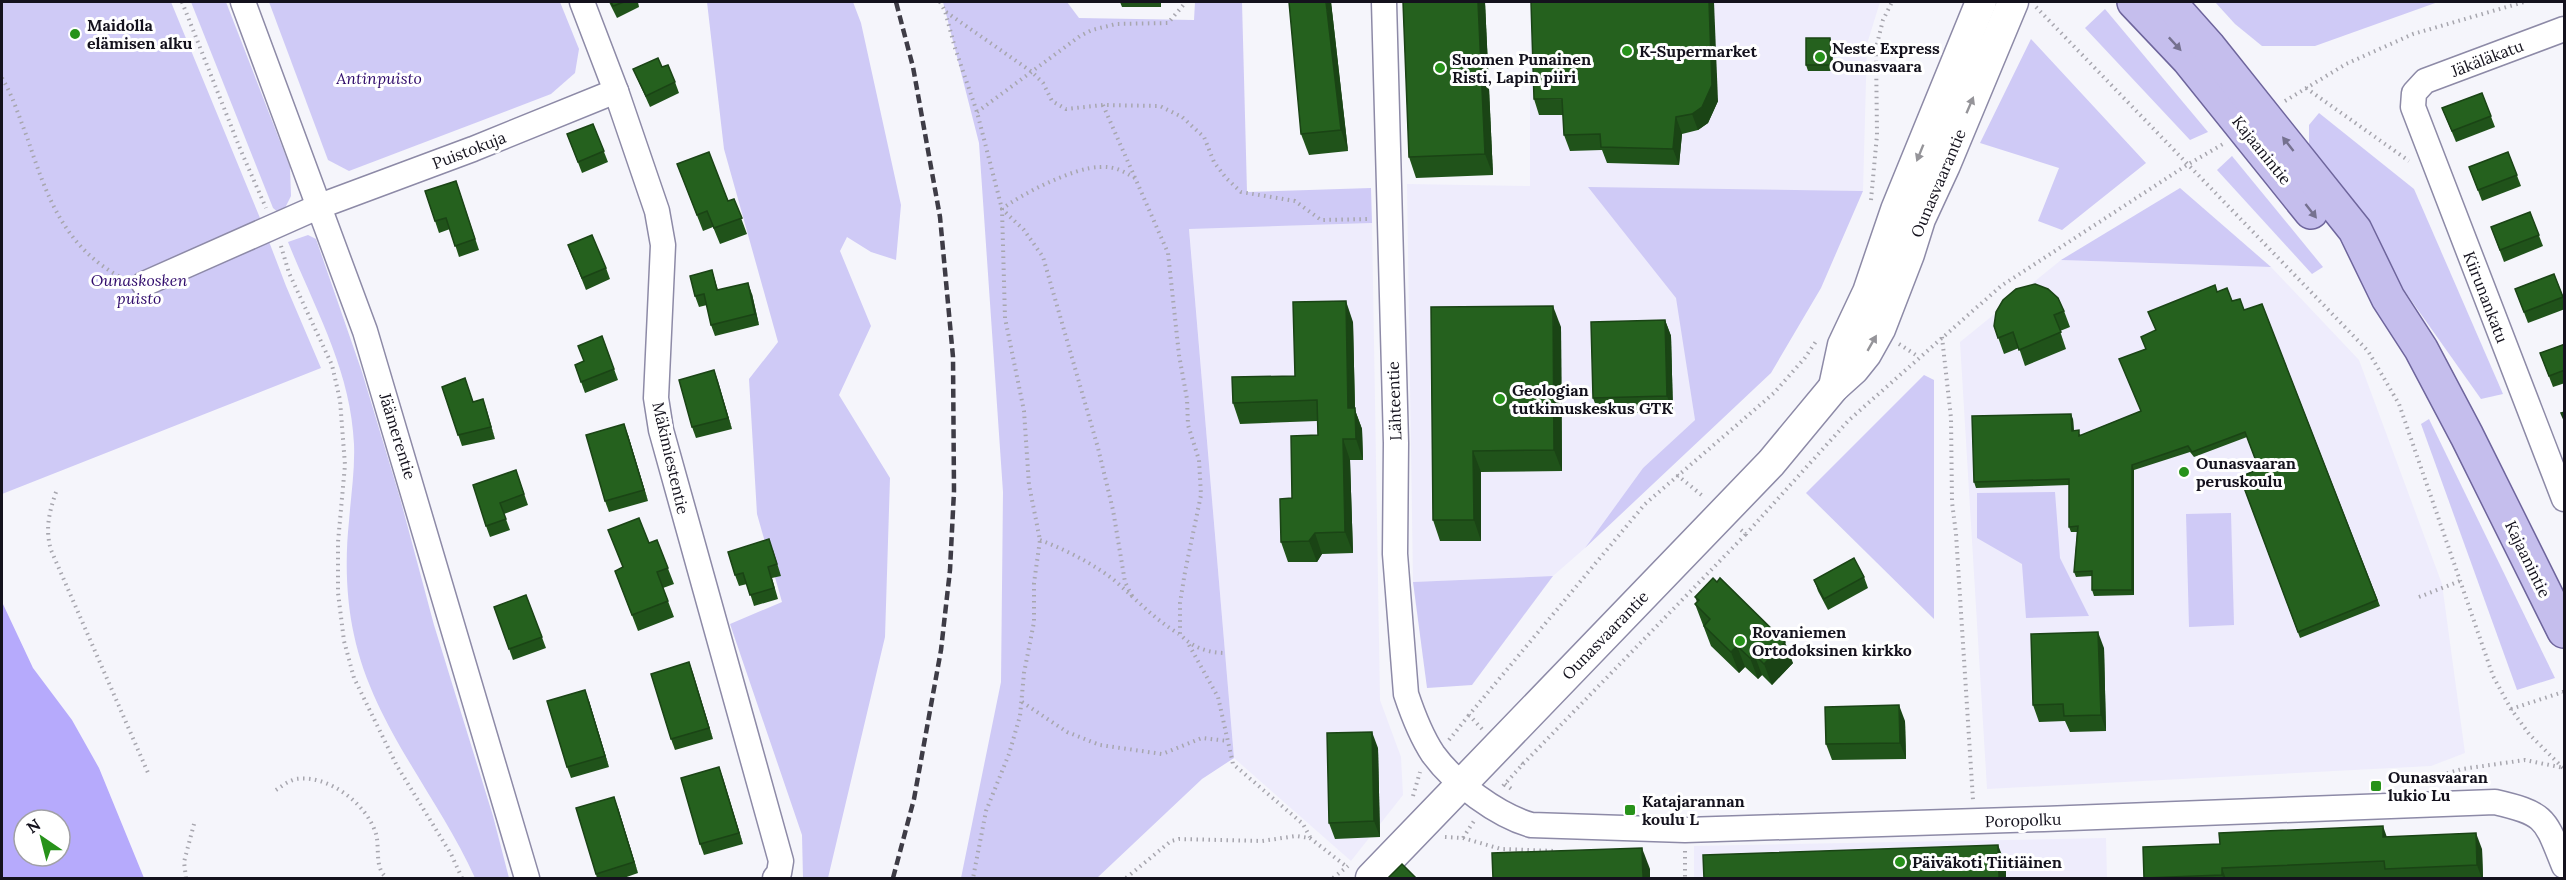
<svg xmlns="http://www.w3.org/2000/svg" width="2566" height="880" viewBox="0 0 2566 880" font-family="Lora,serif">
<rect width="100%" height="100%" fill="#f5f5fb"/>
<!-- built -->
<g fill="#eeecfc">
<polygon points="1530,2 1880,2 1867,44 1863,191 1589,188 1677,298 1695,420 1643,468 1585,548 1553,576 1413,582 1407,184 1530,186"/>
<polygon points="1372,223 1380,700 1401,757 1403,795 1351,861 1234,758 1189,228"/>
<polygon points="2061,260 2271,267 2359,360 2442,584 2465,753 2431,766 1987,789 1960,342"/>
<polygon points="2106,838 2107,878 1694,878 1694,846"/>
</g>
<!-- green -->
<g fill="#cfcaf6">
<polygon points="2,2 171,2 260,218 286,286 321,368 2,494"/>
<polygon points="191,2 226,2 290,167 291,196 283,212 279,213 273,208"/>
<polygon points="269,2 560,2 579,49 575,73 551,94 349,171 328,160"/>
<polygon points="707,2 853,2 861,23 901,205 896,260 871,252 847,237 840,251 871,326 839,395 890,478 885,637 828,878 803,878 802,835 730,624 782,602 757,514 749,379 778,342 724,149"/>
<polygon points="943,2 1067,2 1079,18 1194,20 1195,2 1242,2 1247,192 1371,188 1372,223 1189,229 1234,758 1202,779 1097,878 961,878 1001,682 1003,492 979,143"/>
<polygon points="2215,2 2438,2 2315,46 2262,46 2235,24"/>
<polygon points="2105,9 2208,132 2190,140 2085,28"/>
<polygon points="2031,39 2146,163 2062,230 2038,221 2059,168 1980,143"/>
<polygon points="2319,113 2414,189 2503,394 2481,399 2309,156 2309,125"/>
<polygon points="2232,156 2323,267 2312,274 2217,170"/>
<polygon points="1588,187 1863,191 1821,288 1771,373 1585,548 1643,468 1695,420 1676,298"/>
<polygon points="2180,188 2271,267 2061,260"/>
<path d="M308,235L316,239L362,372L400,498L434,625L493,816L509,878H475C438,796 373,725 354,635C346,598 345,559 349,521C351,495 355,470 354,444C351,371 315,309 288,242Z"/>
<polygon points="1924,375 1934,380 1934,619 1806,493"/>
<polygon points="2429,419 2555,678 2517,690 2421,424"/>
<polygon points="2055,492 2060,558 2089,616 2026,618 2022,564 1977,538 1977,493"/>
<polygon points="2231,513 2234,625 2189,627 2186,514"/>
<polygon points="1553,576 1472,685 1427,688 1413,582"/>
</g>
<!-- water -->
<path fill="#b6aafc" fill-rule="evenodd" d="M2,602L33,668L72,720L99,768L144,878H2ZM24,820H60V856H24Z"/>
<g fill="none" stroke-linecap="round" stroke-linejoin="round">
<defs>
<g id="minor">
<polyline points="243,2 365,331 527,878"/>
<polyline points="582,2 616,91 657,211 663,245 656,398 661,430 781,861 779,873 775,878"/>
<path d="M1384,2L1396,443L1395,554L1406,694C1413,715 1421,736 1433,754C1455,784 1497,815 1531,825L1685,830L2044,819L2495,802C2547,814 2545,819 2564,866"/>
<polyline points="2564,29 2425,81 2414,93 2413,107 2564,499"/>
<polyline points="144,284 320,206 473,149 616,91"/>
</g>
<g id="tertiary">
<polyline points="1834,387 1843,345 1868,292 1896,210 1981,2"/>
<polyline points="1371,878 1771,463 1834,387 1854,369 1866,354 1880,329 1909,254 1920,219 1945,165 2013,2"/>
</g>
<g id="primary">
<polyline points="2134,2 2188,59 2311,212"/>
<polyline points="2169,2 2209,47 2355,230 2388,298 2421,349 2467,436 2564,631"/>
</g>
</defs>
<!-- minor casing -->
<use href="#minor" stroke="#8d8aa7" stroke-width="27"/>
<!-- tertiary casing -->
<use href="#tertiary" stroke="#8d8aa7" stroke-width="33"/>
<!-- primary casing -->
<use href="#primary" stroke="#6e659c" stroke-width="36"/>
<!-- path -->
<g stroke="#a7a6ae" stroke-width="4" stroke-dasharray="1.5 4.5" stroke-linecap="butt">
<polyline points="182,2 241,151 266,208"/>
<polyline points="940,2 945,11 955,48 977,112 1002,209 1005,318 1024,411 1029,485 1040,540 1034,583 1034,622 1024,673 1020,716 1009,754 986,811 973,878"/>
<polyline points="2036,7 2368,351 2399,404 2493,676 2511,709 2529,734 2563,768"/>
<polyline points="946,12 1032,72 1043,83 1052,101 1066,109 1103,105 1160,106 1182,117 1204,137 1214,162 1226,178 1241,192 1295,201 1321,220 1367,219"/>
<path d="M2,78C13,96 19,117 27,137C47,197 64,247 122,278"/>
<polyline points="2306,88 2409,161"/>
<polyline points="2285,101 2346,64 2413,34 2524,2"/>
<path d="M1103,105L1168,253L1179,355L1187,399L1188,425L1199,460L1201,495L1185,572L1180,603V634C1191,647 1208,653 1226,653"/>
<polyline points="977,112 1080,36 1092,30 1116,24 1168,23 1186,2"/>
<polyline points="1871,200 1877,135 1876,48 1883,20 1892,2"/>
<polyline points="281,246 289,273 332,365 340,400 345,465 338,542 338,593 344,641 354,678 397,766 451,854 462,878"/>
<polyline points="1942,337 1951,418 1952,502 1956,534 1973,800"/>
<polyline points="1899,344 1919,357"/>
<polyline points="1677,475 1704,497"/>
<path d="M56,492C49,513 45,529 51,550L149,775"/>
<polyline points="1741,530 1746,534 1849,420 2001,286 2187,165 2223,144"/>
<path d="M1040,540C1066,550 1092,563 1114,580C1136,599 1154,619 1179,634"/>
<path d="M1132,596L1125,582L1113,510L1098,448L1043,257L1024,230L1002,209C1021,194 1075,167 1100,167C1114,166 1123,171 1135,178"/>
<polyline points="2419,597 2460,581"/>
<polyline points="1189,645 1218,697 1233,764 1303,824 1310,837"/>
<polyline points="1022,702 1067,732 1100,745 1162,754 1202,738 1228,741"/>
<polyline points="2511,709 2563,692 2564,694"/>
<polyline points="1482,729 1469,715 1645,504 1774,393 1804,359 1817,340"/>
<polyline points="1449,740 1469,715"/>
<polyline points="1523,764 1746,534"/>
<polyline points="2424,780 2462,769 2525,760 2564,768"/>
<polyline points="1505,784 1514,791"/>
<polyline points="1503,786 1523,764 1520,761"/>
<path d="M276,790C282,786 288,781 296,779C328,774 367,804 376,834C380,849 374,868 387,878"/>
<polyline points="1413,796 1420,772"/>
<polyline points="1445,837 1463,838 1501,849 1556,851"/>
<polyline points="1463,838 1474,821"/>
<polyline points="1685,851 1685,878"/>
<polyline points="186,878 184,862 194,824"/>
<polyline points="1126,878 1171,841 1179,839 1262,841 1296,836 1310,838 1347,867"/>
<polyline points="1333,878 1348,866"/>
</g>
<!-- minor -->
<use href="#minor" stroke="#fff" stroke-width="24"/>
<!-- tertiary -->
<use href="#tertiary" stroke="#fff" stroke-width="30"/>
<!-- primary -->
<use href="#primary" stroke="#c5beed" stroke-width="33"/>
<!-- rail -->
<polyline stroke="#3e3c46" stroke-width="4.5" stroke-dasharray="9 4.5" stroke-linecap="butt" points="893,878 914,799 941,650 950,570 954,491 953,357 940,217 913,67 896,2"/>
</g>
<!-- wall -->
<g fill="#20531a">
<polygon points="609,2 638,2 639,7 617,18"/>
<polygon points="1120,2 1161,2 1161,7 1122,7"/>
<polygon points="1331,2 1348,151 1309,155 1301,134"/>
<polygon points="1403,2 1485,2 1493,175 1416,178 1409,157"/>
<polygon points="1832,43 1833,71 1808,71 1806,65"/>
<polygon points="662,67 675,82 679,93 650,107 633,69"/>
<polygon points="2482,93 2495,127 2456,142 2442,108"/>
<polygon points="1534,99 1718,101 1708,123 1698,130 1682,134 1679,165 1607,163 1602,150 1570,151 1564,135 1563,115 1539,115"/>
<polygon points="593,124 608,162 582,173 567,134"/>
<polygon points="2508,152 2521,186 2482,201 2469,167"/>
<polygon points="677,164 728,201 734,199 747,234 720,244 713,227 703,231"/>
<polygon points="456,181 479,250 459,257 450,229 439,233 425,191"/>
<polygon points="2530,212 2543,246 2504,262 2491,227"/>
<polygon points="568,245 606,268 610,279 586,290"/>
<polygon points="712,270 718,290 752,294 759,325 715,336 711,325 707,305 699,307 695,296"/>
<polygon points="2554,274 2565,301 2565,309 2528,323 2515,289"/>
<polygon points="2217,292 2244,310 2262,304 2380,606 2300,638 2240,477 2259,469 2247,437 2194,457 2190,452 2134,470 2134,595 2094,596 2092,590 2092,576 2076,577 2074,572 2077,532 2071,532 2069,527 2069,485 1976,488 1974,482 2073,419 2074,431 2081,435 2141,411 2146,349 2155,330"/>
<polygon points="1431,307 1561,327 1562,471 1481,472 1481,541 1440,541 1433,520"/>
<polygon points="2064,311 2070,327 2060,331 2066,349 2025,366 2019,348 2004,354 1994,326"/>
<polygon points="1665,320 1671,336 1673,412 1599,414 1593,398"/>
<polygon points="1353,322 1355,410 1362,429 1363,460 1350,460 1353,553 1322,554 1317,562 1288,562 1281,542 1292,498 1318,435 1317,421 1240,424 1233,403 1295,376"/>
<polygon points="602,336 618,380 585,393 575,365 584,361"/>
<polygon points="2565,344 2565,383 2553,387 2540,353"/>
<polygon points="714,370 732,429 696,438 692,427"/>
<polygon points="442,387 473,402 483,400 495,439 462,446"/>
<polygon points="628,435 648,501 609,512 605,501"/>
<polygon points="516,470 528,505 504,514 510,530 490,537 486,526"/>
<polygon points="657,540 674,584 663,588 674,617 638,631 615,571 623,568 649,543"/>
<polygon points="773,550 781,576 772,578 778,599 754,606 747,584 739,586 735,575"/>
<polygon points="1864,577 1868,588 1828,610 1818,591 1814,580"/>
<polygon points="526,595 546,648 513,660 494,607"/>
<polygon points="1695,597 1793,663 1772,685 1762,675 1758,679 1745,667 1739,673 1711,646 1695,604 1697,602"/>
<polygon points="2104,648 2106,731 2070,732 2065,721 2039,722 2033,705"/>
<polygon points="689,662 713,739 675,750 671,739"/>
<polygon points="589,701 609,767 571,778 567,767"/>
<polygon points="1905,721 1906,759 1832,760 1826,744"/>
<polygon points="1378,748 1380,837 1335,839 1329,823"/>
<polygon points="719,767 743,844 704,855 700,844"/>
<polygon points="618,808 638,873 621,879 597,879 596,874"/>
<polygon points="2386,837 2482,849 2483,879 2388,879 2388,877 2358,879 2144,879 2143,847"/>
</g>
<!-- shaded-wall -->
<g fill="#1a4415">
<polygon points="1326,2 1331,2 1348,151 1341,130"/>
<polygon points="1478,2 1485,2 1493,175 1485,154"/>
<polygon points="1709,2 1714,2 1718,101 1708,123 1698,130 1692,114"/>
<polygon points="1830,38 1832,43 1833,71 1831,65"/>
<polygon points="1676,117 1682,134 1679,165 1673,149"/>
<polygon points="748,283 752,294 759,325 755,314"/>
<polygon points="1346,301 1353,322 1355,410 1362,429 1363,460 1356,439 1348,408"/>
<polygon points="1553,306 1561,327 1562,471 1554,450"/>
<polygon points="1665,320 1671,336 1673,412 1667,396"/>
<polygon points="714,370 718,381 732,429 728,418"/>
<polygon points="483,399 487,411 495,439 491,427"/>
<polygon points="2071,414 2073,419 2074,437 2072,431"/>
<polygon points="624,424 628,435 648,501 644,490"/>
<polygon points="1343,439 1350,460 1353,553 1345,532"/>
<polygon points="1473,451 1481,472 1481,541 1474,520"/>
<polygon points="2132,465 2134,470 2134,595 2132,590"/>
<polygon points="1315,533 1322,554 1317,562 1309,541"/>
<polygon points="2098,632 2104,648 2106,731 2101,715"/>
<polygon points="1785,642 1793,663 1772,685 1764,664"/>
<polygon points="1737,646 1745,667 1739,673 1731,652"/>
<polygon points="1754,654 1762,675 1758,679 1750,658"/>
<polygon points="689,662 693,673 713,739 709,728"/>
<polygon points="585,690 589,701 609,767 605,756"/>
<polygon points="1899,705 1905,721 1906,759 1900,743"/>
<polygon points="1372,732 1378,748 1380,837 1374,821"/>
<polygon points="719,767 723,778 743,844 739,833"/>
<polygon points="614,797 618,808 638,873 634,862"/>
<polygon points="2383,826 2389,843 2383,837"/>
<polygon points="2476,833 2482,849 2483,879 2482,879 2477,865"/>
<polygon points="1998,845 2006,865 2006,879 1999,879"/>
<polygon points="1642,848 1650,869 1650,879 1643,879"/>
<polygon points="2222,868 2226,879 2224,879 2222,875"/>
</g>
<!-- building -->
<g fill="#25611e" stroke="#1a4415" stroke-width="1.5">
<polygon points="611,2 624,2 613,6"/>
<polygon points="1289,2 1326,2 1341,130 1301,134"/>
<polygon points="1403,2 1478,2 1485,154 1409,157"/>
<polygon points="1531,2 1709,2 1712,85 1702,107 1692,114 1676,117 1673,149 1601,147 1600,134 1564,135 1562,99 1534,99"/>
<polygon points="1806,38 1830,38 1831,65 1806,65"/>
<polygon points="658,58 662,67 668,65 675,82 646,96 633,69"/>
<polygon points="2482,93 2491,116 2452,131 2442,108"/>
<polygon points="593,124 604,151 578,162 567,134"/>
<polygon points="709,152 728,201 734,199 742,218 714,228 707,211 697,215 677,164"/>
<polygon points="2508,152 2517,175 2478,190 2469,167"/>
<polygon points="456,181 475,239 455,246 446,218 435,221 425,191"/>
<polygon points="2530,212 2539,235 2500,250 2491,227"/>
<polygon points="592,235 606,268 582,278 568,245"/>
<polygon points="712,270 717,290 748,283 755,314 711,325 704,294 695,296 690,276"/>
<polygon points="2554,274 2563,297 2524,312 2515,289"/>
<polygon points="2035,284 2048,289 2058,298 2064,311 2054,315 2061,332 2019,350 2013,332 1998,338 1994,326 1996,312 2003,300 2016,289"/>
<polygon points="2215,285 2217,292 2227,288 2232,301 2240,299 2244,310 2262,304 2377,600 2298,632 2240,477 2259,469 2245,432 2192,452 2188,446 2132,465 2132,590 2092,590 2092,571 2074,572 2078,526 2069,527 2069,479 1974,482 1972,416 2071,414 2072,431 2079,430 2079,436 2141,411 2119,359 2146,349 2141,337 2156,330 2148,312"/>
<polygon points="1346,301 1348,408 1355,408 1356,439 1343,439 1345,532 1315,533 1309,541 1281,542 1280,499 1292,498 1291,436 1318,435 1317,400 1233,403 1232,377 1295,376 1293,302"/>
<polygon points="1553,306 1554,450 1473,451 1474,520 1433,520 1431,307"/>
<polygon points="1665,320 1667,396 1593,398 1591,322"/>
<polygon points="602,336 614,369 581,382 575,365 584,361 578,346"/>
<polygon points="2565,344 2565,370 2549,376 2540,353"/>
<polygon points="714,370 728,418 692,427 679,380"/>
<polygon points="465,378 473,402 483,399 491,427 458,435 442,387"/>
<polygon points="2565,412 2565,422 2561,413"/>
<polygon points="624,424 644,490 605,501 586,435"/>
<polygon points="516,470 524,494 500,503 506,519 486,526 473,485"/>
<polygon points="639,518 649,543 657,540 668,568 657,572 668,601 632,615 615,571 623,567 608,530"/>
<polygon points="769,539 777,564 768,567 774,588 750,595 743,573 735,575 728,552"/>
<polygon points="1854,558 1864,577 1824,599 1814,580"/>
<polygon points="1713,578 1717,582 1720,578 1785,642 1764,664 1754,654 1750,658 1737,646 1731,652 1704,626 1710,619 1695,604 1699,600 1695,597"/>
<polygon points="526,595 542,637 509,649 494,607"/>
<polygon points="2098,632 2101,715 2064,716 2063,704 2033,705 2031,634"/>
<polygon points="689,662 709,728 671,739 651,674"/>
<polygon points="585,690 605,756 567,767 547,701"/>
<polygon points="1899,705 1900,743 1826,744 1825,707"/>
<polygon points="1372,732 1374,821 1329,823 1327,733"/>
<polygon points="719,767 739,833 700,844 681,778"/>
<polygon points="614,797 634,862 596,874 576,808"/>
<polygon points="2383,826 2383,837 2476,833 2477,865 2385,869 2384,861 2222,868 2222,875 2144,878 2143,847 2220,844 2219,833"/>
<polygon points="1998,845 1999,879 1704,879 1703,855"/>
<polygon points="1642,848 1643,879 1493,879 1492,853"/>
<polygon points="1402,864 1417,879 1387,879"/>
</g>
<!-- one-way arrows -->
<defs><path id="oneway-solid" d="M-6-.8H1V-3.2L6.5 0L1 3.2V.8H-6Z" transform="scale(1.5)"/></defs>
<g fill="#75718f">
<use href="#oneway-solid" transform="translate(2175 44) rotate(47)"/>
<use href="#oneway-solid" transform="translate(2288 144) rotate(-128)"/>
<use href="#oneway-solid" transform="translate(2311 211) rotate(52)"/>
</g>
<g fill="#959499">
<use href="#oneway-solid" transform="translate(1970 105) rotate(-67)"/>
<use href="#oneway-solid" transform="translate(1920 153) rotate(112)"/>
<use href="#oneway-solid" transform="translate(1872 343) rotate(-60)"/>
</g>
<!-- markers -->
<g fill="#27921a" stroke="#fff" stroke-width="2">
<circle cx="75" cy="34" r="6"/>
<circle cx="1627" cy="51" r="6"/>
<circle cx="1820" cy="57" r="6"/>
<circle cx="1440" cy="68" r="6"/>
<circle cx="1500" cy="399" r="6"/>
<circle cx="2184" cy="472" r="6"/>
<circle cx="1740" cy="641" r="6"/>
<rect x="2370" y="780" width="12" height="12" rx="3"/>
<rect x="1624" y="804" width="12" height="12" rx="3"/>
<circle cx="1900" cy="862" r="6"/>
</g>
<g text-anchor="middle" stroke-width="6" stroke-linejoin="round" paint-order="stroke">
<!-- poi labels -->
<g font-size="16" font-weight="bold" fill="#14121d" stroke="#fff" text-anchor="start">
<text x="87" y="31">Maidolla<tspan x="87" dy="18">elämisen alku</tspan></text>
<text x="1832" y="54">Neste Express<tspan x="1832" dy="18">Ounasvaara</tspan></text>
<text x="1639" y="57">K-Supermarket</text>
<text x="1452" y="65">Suomen Punainen<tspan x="1452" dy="18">Risti, Lapin piiri</tspan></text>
<text x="1512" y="396">Geologian<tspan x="1512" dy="18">tutkimuskeskus GTK</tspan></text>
<text x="2196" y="469">Ounasvaaran<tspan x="2196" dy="18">peruskoulu</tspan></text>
<text x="1752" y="638">Rovaniemen<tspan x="1752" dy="18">Ortodoksinen kirkko</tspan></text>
<text x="2388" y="783">Ounasvaaran<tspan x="2388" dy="18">lukio Lu</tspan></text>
<text x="1642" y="807">Katajarannan<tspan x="1642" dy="18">koulu L</tspan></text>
<text x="1912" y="868">Päiväkoti Tiitiäinen</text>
</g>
<!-- street labels -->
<g font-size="16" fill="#14121d" stroke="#fff">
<text transform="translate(2487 58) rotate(-21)" y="6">Jäkäläkatu</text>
<text transform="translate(469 150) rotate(-21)" y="6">Puistokuja</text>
<text transform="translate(2262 150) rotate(51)" y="6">Kajaanintie</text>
<text transform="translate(1938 183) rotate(-67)" y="6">Ounasvaarantie</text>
<text transform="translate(2486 297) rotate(69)" y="6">Kiirunankatu</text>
<text transform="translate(1394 401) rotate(-92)" y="6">Lähteentie</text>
<text transform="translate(398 436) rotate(73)" y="6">Jäämerentie</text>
<text transform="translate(671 458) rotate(77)" y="6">Mäkimiestentie</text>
<text transform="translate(2528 559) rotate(64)" y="6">Kajaanintie</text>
<text transform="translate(1605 635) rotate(-46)" y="6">Ounasvaarantie</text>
<text transform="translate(2023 820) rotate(-2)" y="6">Poropolku</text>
</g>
<!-- park labels -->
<g font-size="16" font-style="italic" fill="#2e096a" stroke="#fff">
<text x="379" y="84">Antinpuisto</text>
<text x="139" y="286">Ounaskosken<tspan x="139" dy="18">puisto</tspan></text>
</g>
</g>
<!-- border -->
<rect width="2566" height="880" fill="none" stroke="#14121d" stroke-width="6"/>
<!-- north arrow -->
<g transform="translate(42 838) rotate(325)"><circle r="28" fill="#ffffff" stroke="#a1a0a5" stroke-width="1.5"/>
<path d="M0-4.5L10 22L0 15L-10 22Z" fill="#27921a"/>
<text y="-9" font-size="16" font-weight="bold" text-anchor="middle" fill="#14121d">N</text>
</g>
</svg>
